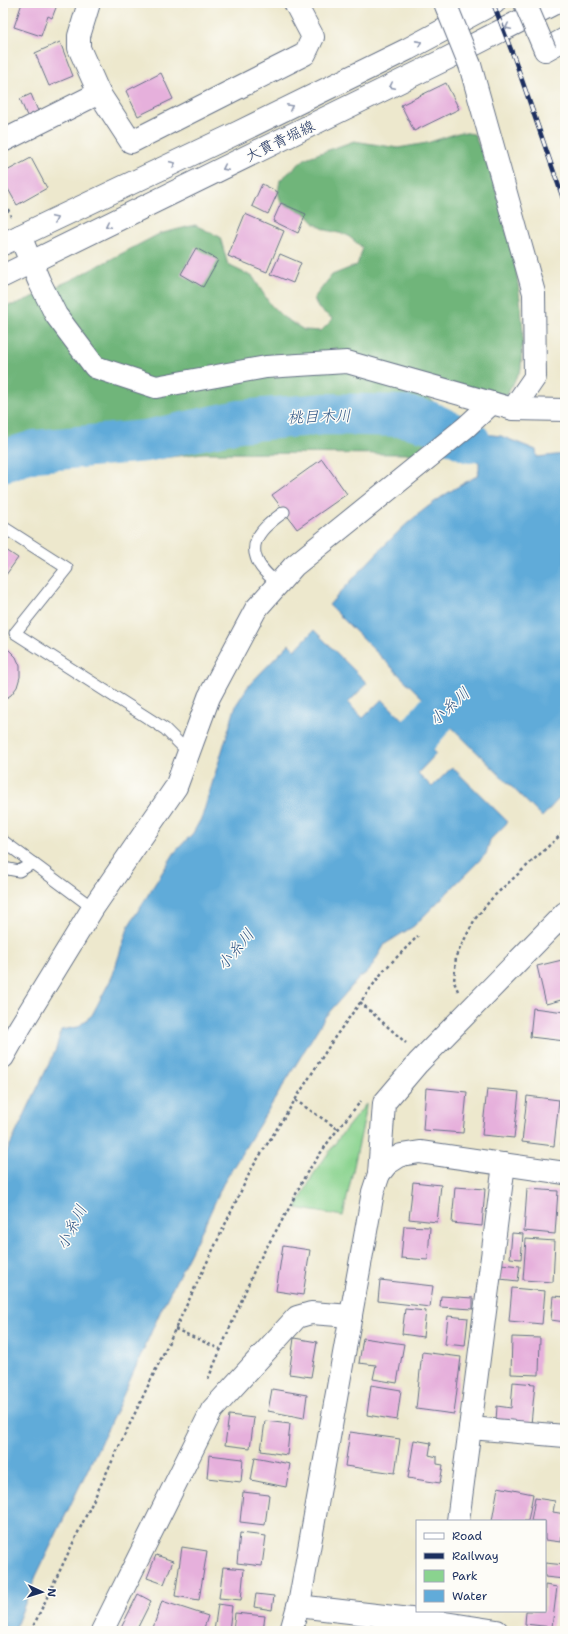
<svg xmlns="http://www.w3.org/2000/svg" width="568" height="1634" viewBox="0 0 568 1634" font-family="'Shantell Sans','Klee One',sans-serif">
<rect width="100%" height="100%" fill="#fdfcf7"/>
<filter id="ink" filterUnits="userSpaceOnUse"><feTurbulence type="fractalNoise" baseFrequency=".025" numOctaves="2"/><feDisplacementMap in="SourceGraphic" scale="8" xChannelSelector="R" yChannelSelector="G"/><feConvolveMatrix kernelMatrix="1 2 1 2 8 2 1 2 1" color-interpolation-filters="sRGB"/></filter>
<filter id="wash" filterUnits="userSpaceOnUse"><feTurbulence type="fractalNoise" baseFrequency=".012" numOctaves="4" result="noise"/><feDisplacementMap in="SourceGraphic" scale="16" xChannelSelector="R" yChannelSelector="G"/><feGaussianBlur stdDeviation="0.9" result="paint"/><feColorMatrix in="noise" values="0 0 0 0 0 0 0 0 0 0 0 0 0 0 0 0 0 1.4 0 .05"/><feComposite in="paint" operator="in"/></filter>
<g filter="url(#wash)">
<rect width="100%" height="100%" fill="#ede8cd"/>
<!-- green -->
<polygon fill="#8ad38f" stroke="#528176" points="366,1104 365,1116 343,1216 296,1208 313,1175 341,1135"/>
<!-- forest -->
<polygon fill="#6fb57a" stroke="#45726c" points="461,132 474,134 493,179 516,268 521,307 523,331 521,369 507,395 479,391 428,396 444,414 418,454 203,453 113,464 44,466 3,475 3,305 13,305 35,296 73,279 159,234 195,225 220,237 228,265 253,277 270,304 283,317 304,330 321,331 333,319 318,308 314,298 332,275 357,265 363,248 347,235 326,230 315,224 306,214 281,203 278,192 280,180 306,158 354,141 398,148 427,143"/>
<!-- water -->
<g fill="#61abd9" stroke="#3e6d9c">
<polygon points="428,411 455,424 433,442 431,433 417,419 423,416"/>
<path d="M476,433L501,436L536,450L537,457L565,454V792L542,817L329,605C351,581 374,555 398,532C421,510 448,491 477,476L479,470V462L469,456L452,450Z"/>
<polygon points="314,630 367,683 348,703 363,718 382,699 436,754 418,773 432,787 452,767 508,822 490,840 486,854 414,926 385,944 369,971 359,978 325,1017 223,1184 206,1222 161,1310 118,1407 36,1576 14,1631 3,1631 3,1160 56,1049 61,1030 78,1027 92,1015 112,977 129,925 175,852 193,833 202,817 236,705 249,685 289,644 295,650"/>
</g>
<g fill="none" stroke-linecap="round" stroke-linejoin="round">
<!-- river -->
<g stroke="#61abd9" stroke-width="42">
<polyline points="3,461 35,451 146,441 239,421 326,414 403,416 429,422 470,442"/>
<polyline points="381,779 437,713 565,610"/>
</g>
</g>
<g id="blocks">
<!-- building -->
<g fill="#e6b0dc">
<polygon points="22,3 51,3 57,5 52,18 48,16 41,36 14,27"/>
<polygon points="60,42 73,76 49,86 35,53"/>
<polygon points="161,73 173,99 138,116 126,91"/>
<polygon points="446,83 459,109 414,131 401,105"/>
<polygon points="31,94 38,111 27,116 20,99"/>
<polygon points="31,158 47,188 17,205 3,180 3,173"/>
<polygon points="262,184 278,192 268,214 252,206"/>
<polygon points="281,203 306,214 298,233 273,221"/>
<polygon points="245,214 284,231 267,272 228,256"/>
<polygon points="196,248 218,260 203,287 181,274"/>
<polygon points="280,254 301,263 293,283 271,274"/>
<polygon points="322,459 347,494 297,529 272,495"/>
<polygon points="3,548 18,558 3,579"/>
<polygon points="3,646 9,650 16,657 20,666 20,677 17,687 11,695 3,700"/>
<polygon points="562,960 565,971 565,999 546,1004 537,966"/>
<polygon points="533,1008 565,1012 565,1041 530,1037"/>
<polygon points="426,1088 467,1092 463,1133 423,1130"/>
<polygon points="487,1089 519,1092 514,1138 482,1135"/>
<polygon points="527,1096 559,1100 554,1146 522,1142"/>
<polygon points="564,1122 565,1122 565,1146 561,1145"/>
<polygon points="413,1182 441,1185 437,1222 409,1219"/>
<polygon points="455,1187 485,1189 482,1226 452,1223"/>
<polygon points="527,1189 558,1191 555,1234 524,1231"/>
<polygon points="404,1226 430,1227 428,1260 401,1258"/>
<polygon points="512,1233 523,1234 521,1259 510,1258"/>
<polygon points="526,1239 555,1241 553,1282 523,1280"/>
<polygon points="283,1246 310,1250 303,1295 276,1291"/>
<polygon points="501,1264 520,1266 518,1281 500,1279"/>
<polygon points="380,1280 433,1286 430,1307 378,1301"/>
<polygon points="512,1288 545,1291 542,1324 509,1321"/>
<polygon points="441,1296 473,1298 473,1309 440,1307"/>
<polygon points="553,1296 565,1297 565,1322 551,1320"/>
<polygon points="405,1309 426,1311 423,1337 402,1334"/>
<polygon points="448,1316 468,1318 465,1346 445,1344"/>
<polygon points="512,1337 540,1338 539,1375 511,1374"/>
<polygon points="294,1338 317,1342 311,1377 289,1374"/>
<polygon points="363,1338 404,1344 397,1383 373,1379 376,1365 359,1363"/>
<polygon points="422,1352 461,1357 454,1414 416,1409"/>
<polygon points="513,1382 535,1384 531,1424 496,1421 497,1406 511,1408"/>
<polygon points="371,1385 401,1390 397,1420 367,1415"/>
<polygon points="272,1389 307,1395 304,1418 268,1411"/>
<polygon points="229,1415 254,1418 250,1448 225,1445"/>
<polygon points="265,1421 290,1424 287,1455 261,1451"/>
<polygon points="350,1432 400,1439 395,1473 345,1466"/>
<polygon points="414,1440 431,1443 429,1455 437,1457 437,1464 443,1465 440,1483 408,1478"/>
<polygon points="209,1455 243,1459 241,1482 207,1478"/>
<polygon points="255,1457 290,1464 286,1487 251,1480"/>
<polygon points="498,1487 533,1494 528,1521 492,1521"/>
<polygon points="243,1492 269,1495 265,1525 240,1522"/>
<polygon points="535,1498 555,1501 553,1512 565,1514 561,1542 545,1540 545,1521 531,1521"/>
<polygon points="240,1533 266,1536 262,1566 237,1563"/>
<polygon points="182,1547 207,1551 199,1600 175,1596"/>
<polygon points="156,1555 173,1561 164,1584 147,1578"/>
<polygon points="545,1563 565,1565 564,1579 545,1577"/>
<polygon points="223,1567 244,1569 241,1600 219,1598"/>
<polygon points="545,1585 557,1587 552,1627 525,1624 526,1611 545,1611"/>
<polygon points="138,1594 151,1601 136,1631 122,1631 120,1630"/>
<polygon points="256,1594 274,1596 272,1610 254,1607"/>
<polygon points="162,1601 208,1616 203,1631 152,1631"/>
<polygon points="218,1604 232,1606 229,1631 214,1631"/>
<polygon points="235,1613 265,1616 263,1631 233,1631"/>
</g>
</g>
</g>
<g filter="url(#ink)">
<use href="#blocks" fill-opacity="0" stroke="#647085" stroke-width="1"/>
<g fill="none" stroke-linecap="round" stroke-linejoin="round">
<defs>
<g id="lane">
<polyline points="3,527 67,568 15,633 165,729 189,753"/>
<path d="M278,584C270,577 259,568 256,557C249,537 270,522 284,512"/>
<polyline points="3,841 93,908"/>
<polyline points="3,868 19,871 33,863"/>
</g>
<g id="street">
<polyline points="545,50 565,39"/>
<polyline points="470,65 534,293 535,377 513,409"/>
<polyline points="99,93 131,142 305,54 313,37 295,3"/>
<polyline points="3,141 99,93 79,48 79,36 89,3"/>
<polyline points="20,236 39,281 56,315 95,367 156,387 266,367 347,362 513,409 565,410"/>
<polyline points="3,1057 20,1027 93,908 176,787 209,697 256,609 294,566 466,427 492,403"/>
<polyline points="379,1174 384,1103 418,1063 565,913"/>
<polyline points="470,1428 565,1436"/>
<polyline points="458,1521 504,1164"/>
<polyline points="298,1606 445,1623 497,1631"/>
<polyline points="102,1631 212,1410 297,1317 311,1313 351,1316"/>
</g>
<g id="secondary">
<polyline points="3,244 239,132 408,49 494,3"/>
<polyline points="3,276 446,59 555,3"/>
<polyline points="291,1631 300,1599 373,1192 379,1174 387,1164 401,1155 420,1152 565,1173"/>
</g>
</defs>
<!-- lane casing -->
<use href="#lane" stroke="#647085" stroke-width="13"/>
<!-- street casing -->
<use href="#street" stroke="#647085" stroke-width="24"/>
<!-- secondary casing -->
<use href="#secondary" stroke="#647085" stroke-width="24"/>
<!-- path -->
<g stroke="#647085" stroke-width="2.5" stroke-dasharray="3 3" stroke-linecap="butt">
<polyline points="3,198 11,216"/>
<polyline points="458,991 454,982 456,956 475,919 493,897 565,831"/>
<polyline points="360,1002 406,1043"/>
<polyline points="295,1100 338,1129"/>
<polyline points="175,1329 220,1349"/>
<polyline points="208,1379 257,1264 288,1210 306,1174 331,1138 361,1101"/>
<polyline points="31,1631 252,1168 335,1037 384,970 418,936"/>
</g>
<!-- lane -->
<use href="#lane" stroke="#fff" stroke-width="11"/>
<!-- street -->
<use href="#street" stroke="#fff" stroke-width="22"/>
<!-- secondary -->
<use href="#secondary" stroke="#fff" stroke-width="22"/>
<defs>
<polyline id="rail" points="493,3 515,60 565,204"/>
</defs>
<!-- rail casing -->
<use href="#rail" stroke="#1b2f5e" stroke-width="4.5"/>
<!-- rail -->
<use href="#rail" stroke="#fdfcf7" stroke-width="3" stroke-dasharray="9" stroke-linecap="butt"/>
<defs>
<g id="street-bridge">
<polyline points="445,3 470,65"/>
<polyline points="525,3 545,50"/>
</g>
</defs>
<!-- street-bridge casing -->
<use href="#street-bridge" stroke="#647085" stroke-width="24" stroke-linecap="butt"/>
<!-- street-bridge -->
<use href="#street-bridge" stroke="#fff" stroke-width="22"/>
</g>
<!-- one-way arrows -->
<defs><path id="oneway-chevron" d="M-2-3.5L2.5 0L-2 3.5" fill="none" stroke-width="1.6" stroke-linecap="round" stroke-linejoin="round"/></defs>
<g stroke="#8d97ae">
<use href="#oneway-chevron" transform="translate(508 27) rotate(153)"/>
<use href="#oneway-chevron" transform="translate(419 43) rotate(-28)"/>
<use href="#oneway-chevron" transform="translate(392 86) rotate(154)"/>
<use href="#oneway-chevron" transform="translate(290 107) rotate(-26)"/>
<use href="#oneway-chevron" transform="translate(173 164) rotate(-25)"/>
<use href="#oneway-chevron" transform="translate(225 168) rotate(154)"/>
<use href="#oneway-chevron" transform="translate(55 219) rotate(-25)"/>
<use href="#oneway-chevron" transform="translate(108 225) rotate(154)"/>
</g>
</g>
<g text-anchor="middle" stroke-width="3" stroke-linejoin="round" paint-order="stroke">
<!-- street labels -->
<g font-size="15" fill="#1b2f5e" stroke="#fdfcf7">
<text transform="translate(280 141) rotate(-26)" y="5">大貫青堀線</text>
</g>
<!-- water labels -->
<g font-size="16" font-style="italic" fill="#345a89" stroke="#fdfcf7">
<text transform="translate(319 416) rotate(-2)" y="6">桃目木川</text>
<text transform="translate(449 706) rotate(-42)" y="6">小糸川</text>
<text transform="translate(235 949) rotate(-50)" y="6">小糸川</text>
<text transform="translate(71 1227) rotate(-63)" y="6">小糸川</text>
</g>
</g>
<!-- margin -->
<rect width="568" height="1634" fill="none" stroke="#fdfcf7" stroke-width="16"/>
<!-- legend -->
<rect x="416" y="1520" width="130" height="92" fill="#fdfcf7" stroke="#a3aaba"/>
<rect x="424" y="1533" width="20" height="6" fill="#ffffff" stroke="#a3aaba"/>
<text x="452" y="1540" font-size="12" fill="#1b2f5e">Road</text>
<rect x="424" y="1553" width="20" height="6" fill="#1b2f5e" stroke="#a3aaba"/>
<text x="452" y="1560" font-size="12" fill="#1b2f5e">Railway</text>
<rect x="424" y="1570" width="20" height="12" fill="#8ad38f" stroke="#a3aaba"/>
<text x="452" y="1580" font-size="12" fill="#1b2f5e">Park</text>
<rect x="424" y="1590" width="20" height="12" fill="#61abd9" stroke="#a3aaba"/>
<text x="452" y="1600" font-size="12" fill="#1b2f5e">Water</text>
<!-- north arrow -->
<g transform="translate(42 1592) rotate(94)" stroke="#fdfcf7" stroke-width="3" paint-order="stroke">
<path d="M0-3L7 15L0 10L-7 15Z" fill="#1b2f5e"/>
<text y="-6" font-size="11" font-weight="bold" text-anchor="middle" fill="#1b2f5e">N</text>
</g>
</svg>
